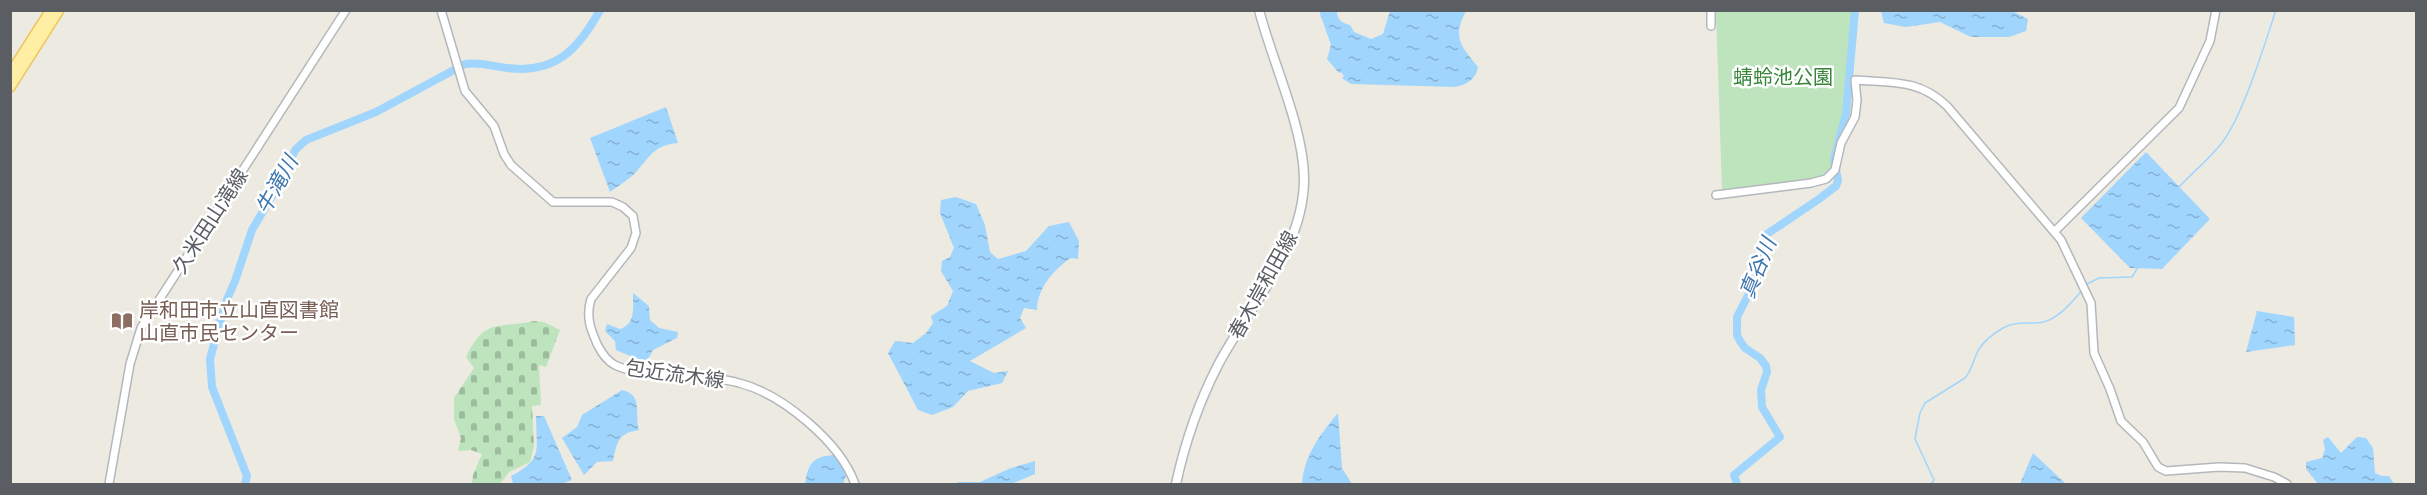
<svg xmlns="http://www.w3.org/2000/svg" width="2427" height="495" viewBox="0 0 2427 495" font-family="'Exo 2','Noto Sans JP',sans-serif">
<defs>
<pattern id="cemetery-stones" width="16" height="16" patternUnits="userSpaceOnUse" patternTransform="scale(1.5)"><rect width="16" height="16" fill="#bde4bd"/><path d="M2 7V4a2 2 0 0 1 4 0v3zM10 15v-3a2 2 0 0 1 4 0v3z" fill="#9dbc9d"/></pattern>
<pattern id="water-ripples" width="26" height="14" patternUnits="userSpaceOnUse" patternTransform="scale(1.5)"><rect width="26" height="14" fill="#a0d5fe"/><path d="M2 4q2-2 4 0t4 0M15 11q2-2 4 0t4 0" fill="none" stroke="#85b0d1"/></pattern>
</defs>
<rect width="100%" height="100%" fill="#edeae1"/>
<!-- cemetery -->
<path fill="url(#cemetery-stones)" d="M534,321L544,322L560,330L546,367L539,365L541,405L532,406L534,446L530,462L509,472L500,484H472L473,475L482,454L471,450L458,451L461,438L454,419V398L474,368L466,357C485,317 497,329 534,321Z"/>
<!-- park -->
<polygon fill="#bde4bd" points="1716,11 1853,11 1844,114 1832,154 1833,167 1823,177 1724,192 1722,190"/>
<!-- water -->
<g fill="url(#water-ripples)">
<path d="M1319,11H1337C1337,20 1342,23 1350,25L1354,32L1371,39L1383,34L1390,11H1466C1452,37 1461,46 1478,67C1476,79 1467,85 1455,87L1351,84L1342,78L1344,76L1341,72L1339,73L1327,59L1331,45Z"/>
<polygon points="1881,11 2012,11 2028,19 2026,31 2009,37 1971,37 1940,22 1906,27 1884,23"/>
<path d="M666,107L678,143C655,145 651,155 637,171C630,179 619,185 610,192L590,138Z"/>
<polygon points="2146,152 2210,219 2162,269 2130,268 2081,218"/>
<path d="M956,197L976,204L985,225L990,252L998,259L1026,251L1049,226L1069,222L1079,241L1078,259L1071,258C1053,270 1037,289 1037,310L1024,308L1020,318L1026,328L970,361L994,373L1008,371L1002,383L968,391L953,407L932,415L918,410L888,353L895,341L913,343L926,333L933,323L931,316L947,306L953,291L941,271L942,261L950,257L954,248L940,213L941,200Z"/>
<path d="M633,293L649,306L650,320L659,328L678,332L677,338L653,350L648,359L642,361L616,350L615,341L605,331L607,324L620,329C636,324 633,307 633,293Z"/>
<polygon points="2257,311 2294,317 2295,345 2246,352"/>
<path d="M622,390C644,395 634,414 639,430C618,433 617,442 613,461L597,462L584,475L562,438L577,427L582,415Z"/>
<path d="M1338,413L1342,468L1352,484H1302C1304,455 1320,435 1338,413Z"/>
<path d="M536,416H544L572,480L561,484L513,483L511,476C544,459 536,450 536,416Z"/>
<polygon points="2328,437 2341,453 2357,437 2366,438 2373,448 2375,473 2382,476 2389,476 2394,484 2318,484 2306,469 2306,462 2322,458 2325,449 2323,440"/>
<polygon points="2033,453 2066,484 2068,484 2020,484"/>
<path d="M835,455L842,462L847,473L843,484H805C808,463 813,456 835,455Z"/>
<polygon points="1035,461 1035,474 1011,484 958,484 957,482 980,482 1011,468"/>
</g>
<g fill="none" stroke-linecap="round" stroke-linejoin="round">
<!-- stream -->
<g stroke="#a0d5fe" stroke-width="1.5">
<path d="M2178,188C2192,173 2208,160 2221,144C2243,116 2264,46 2276,10"/>
<polyline points="2085,285 2099,278 2132,277 2138,267"/>
<path d="M1931,484L1934,480L1915,439L1920,413L1925,403L1965,378C1972,370 1973,361 1977,353C1981,343 1994,333 2003,328C2013,322 2024,323 2035,323C2055,324 2071,303 2083,289"/>
</g>
<!-- river -->
<g stroke="#a0d5fe" stroke-width="8">
<path d="M245,484L247,476L212,387L210,359L225,304L235,281L252,230L285,174L295,150L306,140L376,112L465,64C482,62 491,66 507,68C555,74 578,50 600,10"/>
<polyline points="1737,484 1734,475 1780,437 1762,407 1761,390 1767,372 1766,366 1760,358 1745,348 1740,341 1737,335 1737,317 1757,278 1762,248 1767,234 1819,199 1836,186 1838,181 1834,159 1846,114 1855,10"/>
</g>
<defs>
<g id="tertiary">
<path d="M441,10L465,91L494,126L504,154L511,165L553,202H612L623,207L633,216L636,233L631,248L591,299C587,312 588,322 593,334C597,346 605,361 617,366C655,382 700,372 739,383C782,394 840,442 855,484"/>
<polyline points="1711,10 1711,26"/>
<path d="M1716,195L1811,183L1826,179L1835,170L1841,143L1855,117L1857,100L1855,80C1892,83 1919,79 1947,106L2061,240L2091,303L2094,353L2110,389L2121,421L2143,442L2158,467L2166,471L2219,467L2245,468L2274,477L2287,484"/>
<polyline points="2055,231 2179,108 2210,41 2216,10"/>
<polyline points="109,484 130,364 141,328 346,10"/>
</g>
<path id="secondary" d="M1176,484C1185,442 1198,404 1218,365C1249,306 1305,248 1304,177C1303,126 1272,61 1259,10"/>
<g id="primary">
<polyline points="10,74 51,10"/>
<polyline points="10,87 59,10"/>
</g>
</defs>
<!-- tertiary casing -->
<use href="#tertiary" stroke="#b4b7bc" stroke-width="10"/>
<!-- secondary casing -->
<use href="#secondary" stroke="#b5b8be" stroke-width="11"/>
<!-- primary casing -->
<use href="#primary" stroke="#efc458" stroke-width="12"/>
<!-- tertiary -->
<use href="#tertiary" stroke="#fff" stroke-width="7"/>
<!-- secondary -->
<use href="#secondary" stroke="#fff" stroke-width="8"/>
<!-- primary -->
<use href="#primary" stroke="#feefa5" stroke-width="9"/>
</g>
<!-- icons -->
<defs>
<symbol id="library-bare" viewBox="-9 -9 18 18"><path d="M-6-4Q-3-5.5-.7-3.5V5Q-3 3-6 4ZM6-4Q3-5.5 .7-3.5V5Q3 3 6 4Z" fill="#8d6e63" stroke="#fff" stroke-width="2.5" paint-order="stroke"/></symbol>
</defs>
<g fill-rule="evenodd">
<use href="#library-bare" x="107" y="306" width="30" height="30"/>
</g>
<g text-anchor="middle" stroke-width="5" stroke-linejoin="round" paint-order="stroke">
<!-- park labels -->
<g font-size="20" fill="#368539" stroke="#fff">
<text x="1783" y="84">蜻蛉池公園</text>
</g>
<!-- street labels -->
<g font-size="20" fill="#5a5d62" stroke="#fff">
<text transform="translate(210 221) rotate(-57)" y="7">久米田山滝線</text>
<text transform="translate(1263 285) rotate(-61)" y="7">春木岸和田線</text>
<text transform="translate(675 374) rotate(8)" y="7">包近流木線</text>
</g>
<!-- education labels -->
<g font-size="20" fill="#785e54" stroke="#fff" text-anchor="start">
<text x="139" y="317">岸和田市立山直図書館<tspan x="139" dy="23">山直市民センター</tspan></text>
</g>
<!-- water labels -->
<g font-size="21" font-style="italic" fill="#3e76af" stroke="#fff">
<text transform="translate(277 185) rotate(-61)" y="7">牛滝川</text>
<text transform="translate(1758 268) rotate(-68)" y="7">真谷川</text>
</g>
</g>
<!-- border -->
<rect width="2427" height="495" fill="none" stroke="#5a5d62" stroke-width="24"/>
</svg>
